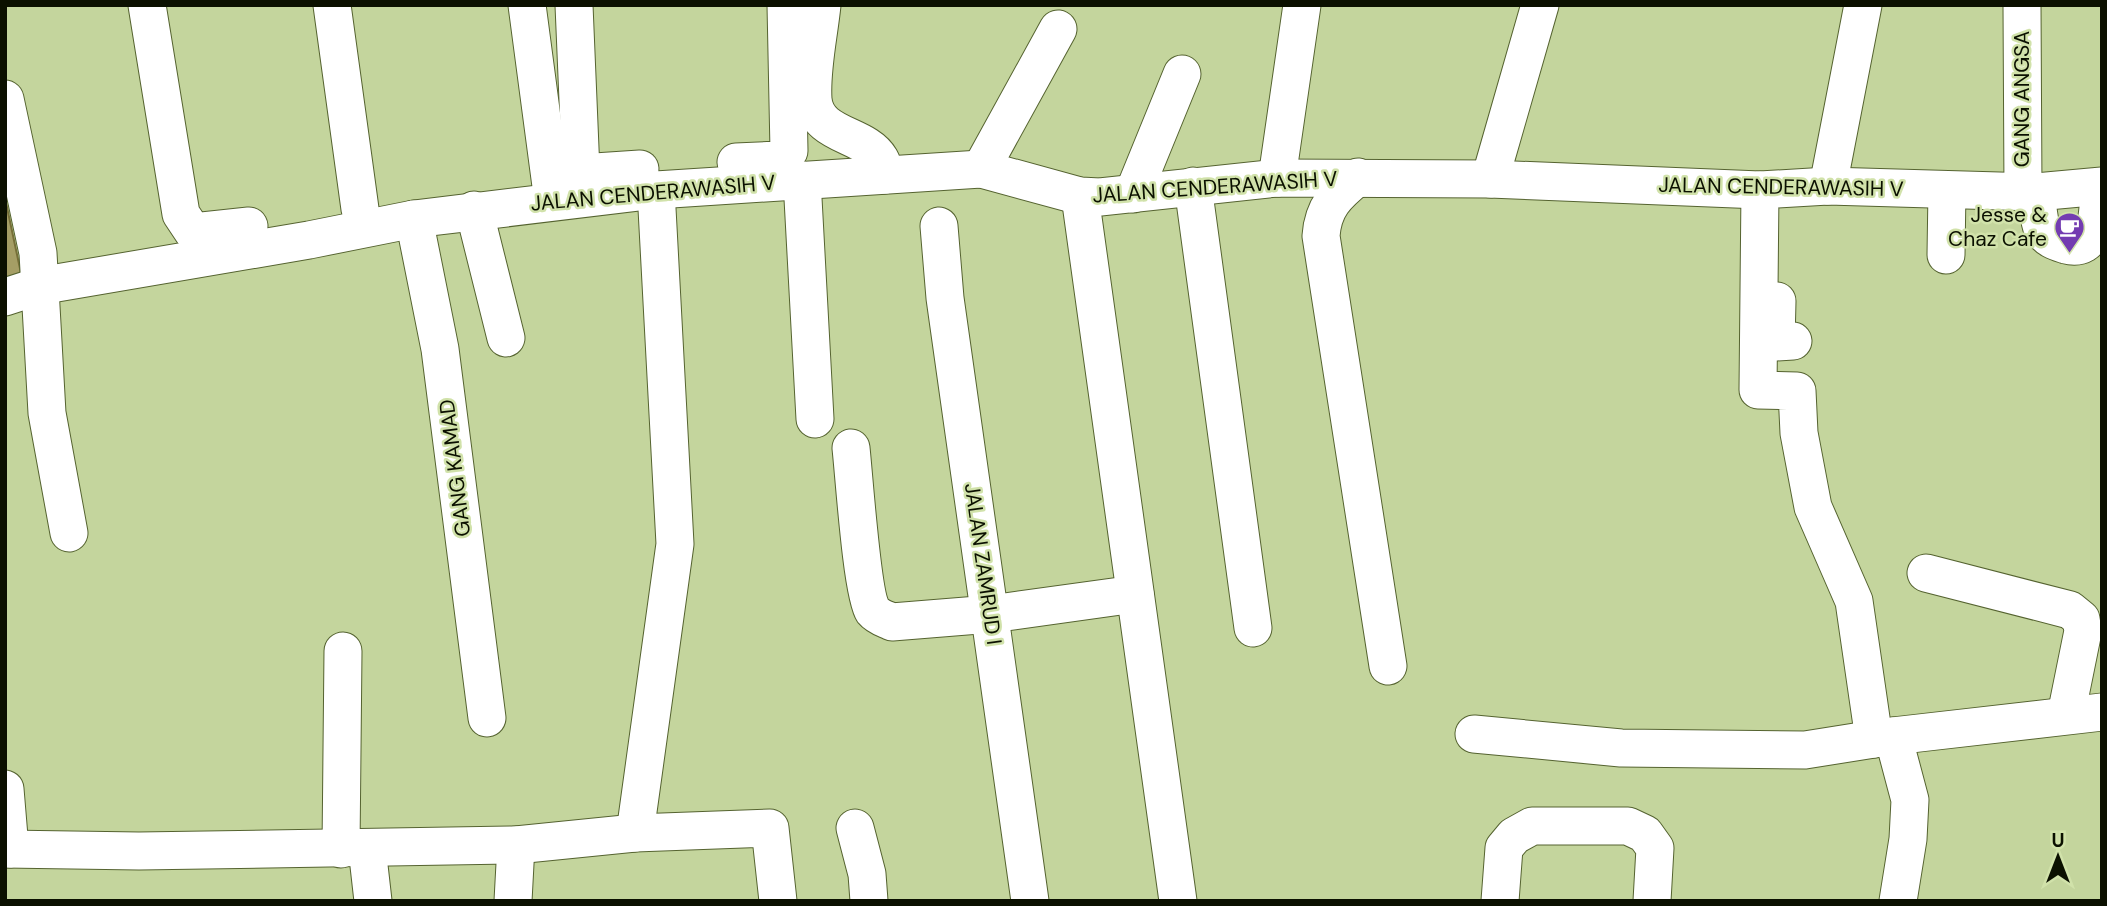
<svg xmlns="http://www.w3.org/2000/svg" width="2107" height="906" viewBox="0 0 2107 906" font-family="'DM Sans',sans-serif">
<rect width="100%" height="100%" fill="#c4d59d"/>
<!-- building -->
<polygon fill="#a59e65" stroke="#766f38" stroke-width="2" points="5,198 22,278 5,282"/>
<g fill="none" stroke-linecap="round" stroke-linejoin="round">
<defs>
<g id="minor">
<polyline points="147,5 181,214 193,232 249,226"/>
<polyline points="332,5 360,209"/>
<polyline points="527,5 553,201"/>
<polyline points="574,5 582,196"/>
<path d="M822,5C819,35 811,69 813,99C816,137 865,133 880,159C883,164 884,170 885,175"/>
<polyline points="2022,5 2023,192"/>
<polyline points="5,99 38,253 47,413 69,533"/>
<polyline points="736,162 778,160 789,151 786,5"/>
<polyline points="981,169 1058,29"/>
<polyline points="580,173 640,169"/>
<path d="M1358,177C1336,195 1323,207 1321,236L1388,666"/>
<polyline points="1277,178 1302,5"/>
<polyline points="1490,179 1540,5"/>
<polyline points="802,180 815,419"/>
<polyline points="1193,186 1253,628"/>
<polyline points="1828,186 1863,5"/>
<polyline points="1760,190 1758,390 1797,391 1799,433 1813,507 1854,601 1874,739"/>
<path d="M2036,192C2038,203 2038,221 2043,231C2047,239 2057,242 2066,245C2100,254 2098,208 2099,187"/>
<polyline points="1133,194 1182,74"/>
<polyline points="1080,196 1178,901"/>
<polyline points="474,210 506,338"/>
<polyline points="414,219 440,349 487,718"/>
<polyline points="939,226 945,298 1030,901"/>
<polyline points="1946,255 1947,190"/>
<polyline points="5,297 39,286 309,240 414,219 656,190 981,169 1080,196 1100,197 1277,178 1490,179 1760,190 1828,186 2036,192 2102,186"/>
<polyline points="1777,301 1776,342 1793,341"/>
<path d="M851,448C854,475 862,595 873,611C878,617 886,619 892,622L991,614L1135,594"/>
<polyline points="1926,573 2070,610 2081,619 2083,631 2066,715"/>
<polyline points="1474,734 1621,748 1805,750 1893,736 2102,712"/>
<polyline points="1893,736 1910,800 1908,839 1898,901"/>
<polyline points="5,789 10,849"/>
<polyline points="855,828 867,874 869,901"/>
<polyline points="635,833 675,544 656,190"/>
<polyline points="367,848 373,901"/>
<polyline points="5,849 139,851 516,845 635,833 770,828 778,901"/>
<polyline points="341,849 343,651"/>
<polyline points="513,901 516,845"/>
<polyline points="1500,901 1504,848 1514,836 1532,826 1628,826 1645,834 1655,848 1652,901"/>
</g>
</defs>
<!-- minor casing -->
<use href="#minor" stroke="#556330" stroke-width="39"/>
<!-- minor -->
<use href="#minor" stroke="#fff" stroke-width="37"/>
</g>
<!-- icons -->
<defs>
<symbol id="cafe-pin" viewBox="-11 -11 22 30"><path d="M0 17L-7.5 6A9.5 9.5 0 1 1 7.5 6Z" fill="#733bb1" stroke="#d1e2aa"/><path d="M-5.5-4.5H6V0H3Q3 3.5 0 3.5H-2.5Q-5.5 3.5-5.5 0ZM3-3.2v2h1.7v-2ZM-6 4.5H4V6H-6Z" fill="#fff"/></symbol>
</defs>
<g fill-rule="evenodd">
<use href="#cafe-pin" x="2052" y="210" width="35" height="47"/>
</g>
<g text-anchor="middle" stroke-width="5" stroke-linejoin="round" paint-order="stroke">
<!-- street labels -->
<g font-size="21" fill="#0b1000" stroke="#d1e2aa">
<text transform="translate(2022 99) rotate(-90)" y="7">GANG ANGSA</text>
<text transform="translate(1215 187) rotate(-4)" y="7">JALAN CENDERAWASIH V</text>
<text transform="translate(1781 187) rotate(1)" y="7">JALAN CENDERAWASIH V</text>
<text transform="translate(653 193) rotate(-5)" y="7">JALAN CENDERAWASIH V</text>
<text transform="translate(455 468) rotate(-97)" y="7">GANG KAMAD</text>
<text transform="translate(983 564) rotate(82)" y="7">JALAN ZAMRUD I</text>
</g>
<!-- poi labels -->
<g font-size="21" fill="#0b1000" stroke="#d1e2aa" text-anchor="end">
<text x="2047" y="222">Jesse &amp;<tspan x="2047" dy="24">Chaz Cafe</tspan></text>
</g>
</g>
<!-- border -->
<rect width="2107" height="906" fill="none" stroke="#0b1000" stroke-width="14"/>
<!-- north arrow -->
<g transform="translate(2058 857)" stroke="#d1e2aa" stroke-width="5" paint-order="stroke">
<path d="M0-5L12 26L0 18L-12 26Z" fill="#0b1000"/>
<text y="-10" font-size="19" font-weight="bold" text-anchor="middle" fill="#0b1000">U</text>
</g>
</svg>
